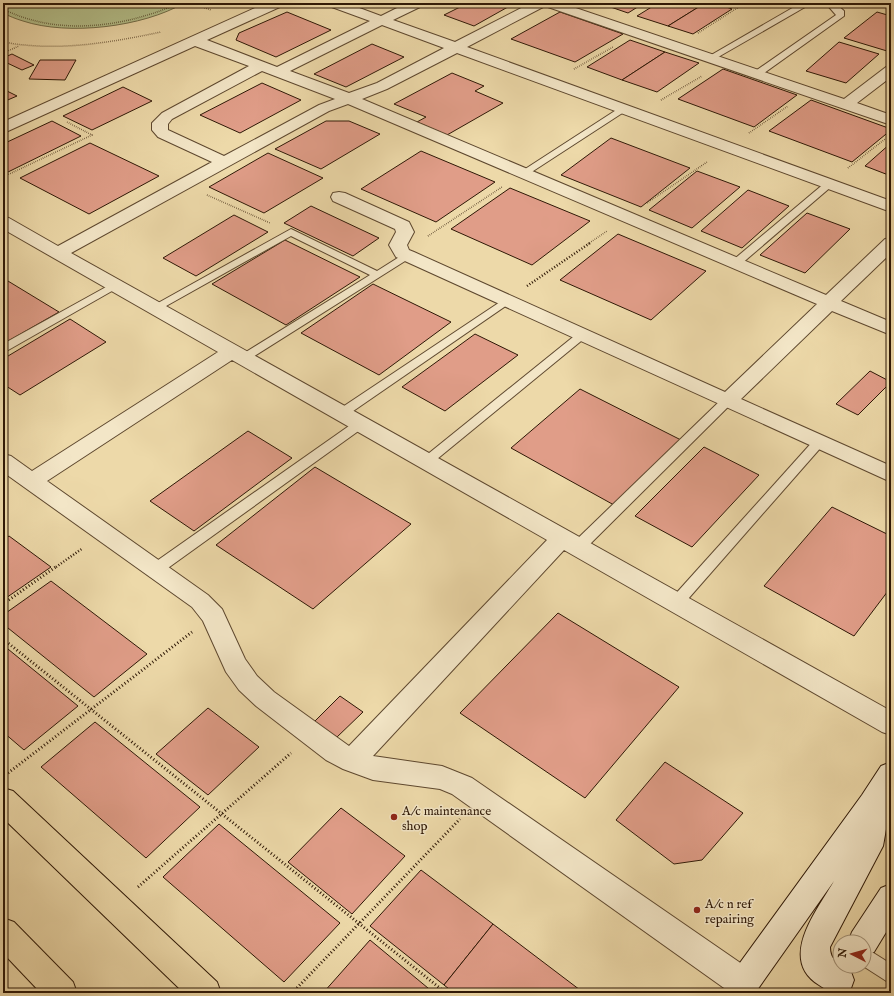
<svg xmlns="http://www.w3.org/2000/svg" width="894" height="996" viewBox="0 0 894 996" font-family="'IM FELL English',serif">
<rect width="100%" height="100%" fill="#edd9a9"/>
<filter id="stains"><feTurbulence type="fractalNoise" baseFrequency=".005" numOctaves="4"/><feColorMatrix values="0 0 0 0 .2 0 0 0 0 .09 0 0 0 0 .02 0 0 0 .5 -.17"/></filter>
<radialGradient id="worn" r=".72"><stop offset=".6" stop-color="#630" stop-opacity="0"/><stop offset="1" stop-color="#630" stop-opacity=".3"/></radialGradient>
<!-- green -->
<path fill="#b4c08b" stroke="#716c48" d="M3,3H184C143,27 68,36 23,21C16,19 9,16 3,13Z"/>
<!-- building -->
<g fill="#e09d88" stroke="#2e1806">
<polygon points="468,3 515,3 474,26 444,15"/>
<polygon points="599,3 644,3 628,13"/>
<polygon points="658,3 705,3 668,26 637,16"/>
<polygon points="705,3 715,3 732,9 693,34 668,26"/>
<polygon points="287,12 331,30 276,57 236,40 239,33"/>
<polygon points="560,12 623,34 575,62 511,39"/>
<polygon points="877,12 891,16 891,48 887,51 844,38"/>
<polygon points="630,40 665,52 622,80 587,67"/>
<polygon points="839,42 879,54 846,83 806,71"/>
<polygon points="372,44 404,57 346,87 314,74"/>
<polygon points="665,52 699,63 657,92 622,80"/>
<polygon points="12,54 34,65 22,70 3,61 3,58"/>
<polygon points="40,60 76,60 65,80 29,79"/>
<polygon points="723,69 797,95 754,127 678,99"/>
<polygon points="452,73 484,86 475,91 503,103 447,135 417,122 426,117 394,104"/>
<polygon points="262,83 301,100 240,133 200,115"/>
<polygon points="123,87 152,101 92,130 63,116"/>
<polygon points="3,89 17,96 3,102"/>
<polygon points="811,100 891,129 891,130 852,162 769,131"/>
<polygon points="52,121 81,136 8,172 3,169 3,144"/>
<polygon points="326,121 349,121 380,134 321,169 275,149"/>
<polygon points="611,138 690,168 641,207 561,175"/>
<polygon points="90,143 159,176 89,214 20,178"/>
<polygon points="891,143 891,176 865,166"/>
<polygon points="421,151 495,182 436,222 361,189"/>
<polygon points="268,153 323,178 264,213 209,187"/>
<polygon points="697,171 740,187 692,228 649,210"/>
<polygon points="510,188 590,221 532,265 451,229"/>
<polygon points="748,190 789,206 742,248 701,231"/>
<polygon points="311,206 379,238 353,256 284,223"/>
<polygon points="807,213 850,229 805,273 760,255"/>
<polygon points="234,215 268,232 196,276 163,258"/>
<polygon points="618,234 706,271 651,320 560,280"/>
<polygon points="285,240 360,277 286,325 212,284"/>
<polygon points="3,278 59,312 3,344"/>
<polygon points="373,284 451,322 379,375 301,333"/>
<polygon points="70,319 106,342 20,395 3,384 3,359"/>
<polygon points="475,334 518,355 445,411 402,387"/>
<polygon points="870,371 891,382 858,415 836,404"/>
<polygon points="580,389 681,440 614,505 511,448"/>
<polygon points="248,431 292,458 194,531 150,501"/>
<polygon points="704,447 759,475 692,547 635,516"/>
<polygon points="315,467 411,524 313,609 216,545"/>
<polygon points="832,507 891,536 891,587 854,636 764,586"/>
<polygon points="9,536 51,567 3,600 3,540"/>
<polygon points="51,581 147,654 94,697 3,624 3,615"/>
<polygon points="558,613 679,687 585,798 460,713"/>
<polygon points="3,645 78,706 24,750 3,732"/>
<polygon points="340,696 363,712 336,738 314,722"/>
<polygon points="208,708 259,747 208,795 156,754"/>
<polygon points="95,722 200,807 146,858 41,767"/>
<polygon points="665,762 743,813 702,860 674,864 616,820"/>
<polygon points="341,808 405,856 352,914 288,862"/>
<polygon points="219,824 340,923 284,982 163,877"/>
<polygon points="421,870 493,924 444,985 370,926"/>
<polygon points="493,924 584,993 454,993 444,985"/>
<polygon points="370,940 434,993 323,993"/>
</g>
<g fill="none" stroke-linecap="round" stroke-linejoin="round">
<defs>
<g id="lane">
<polygon points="801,3 812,3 713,60 710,61 706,58"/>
<polygon points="818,3 835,3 844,11 844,16 760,76 754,76 754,72 836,15 829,7"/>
<polygon points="624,105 627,106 627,110 527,175 521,175 519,173"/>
<polygon points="829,181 834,184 832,186 740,265 732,265 731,263 732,261 826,182"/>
<polygon points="291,229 377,271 404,254 412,254 413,256 245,362 241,361 239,358 241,355 370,275 291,236 159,310 151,310 149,308"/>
<polygon points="115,282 119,283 120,285 119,287 3,353 3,344"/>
<polygon points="506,298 510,299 511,301 510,303 346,416 338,416 336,413 338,410"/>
<polygon points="582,332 586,333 588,335 586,337 431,464 423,464 421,461 423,458 578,333"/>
<polygon points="728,396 732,397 734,400 732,403 583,551 578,552 573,551 571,547 573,543 724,397"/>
<polygon points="360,420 364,421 366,424 364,427 161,573 156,574 151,573 149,569 151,565 356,421"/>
<polygon points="819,438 823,439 825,442 823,445 681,607 676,608 671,607 669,603 671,599 815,439"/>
<polygon points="864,947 891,964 891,984 863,966"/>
</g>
<path id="street" d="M266,3H284L282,6L207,40L277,67L370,21L329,6L327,3H346L381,16L407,3H424L422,6L393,20L455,42L531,3H561L844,99L886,67L891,66V77L857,103L891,115V125L545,6L467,47L891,201V212L457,53L387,89L362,99L826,295L885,239L891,238V253L841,301L891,322V335L832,311L741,399L891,466V482L396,257L389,245L396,232L395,229L333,201L331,197L333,193L339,192L345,193L409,222L414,232L407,245L409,250L414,252L725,392L817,304L348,104L329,111L71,253L891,711V735L882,732L564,550L373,756L442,766L472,778L755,973L759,984L756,993H731L452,794L440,789L373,780L343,769L326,760L256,706L239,690L226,672L203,621L192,607L3,472V454L11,456L32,471L218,352L3,229V217L9,218L58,246L212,162L158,137L152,130V123L162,113L249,66L195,46L8,131L3,133V122ZM382,25L444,48L377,83L349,93L290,71ZM262,71L335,99L319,105L224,156L168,130V124L172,119ZM232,360L547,540L349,746L274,692L257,676L245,659L222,609L208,595L47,481Z"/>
<g id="secondary">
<path d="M891,762V798L886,806L888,818L883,846L830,947C830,961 839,964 850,969L854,980L850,991C838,995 829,992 819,985C777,959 818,909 834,881L755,993H722L726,982L862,795L881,766Z"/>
<polygon points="891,884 891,924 874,952 864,956 864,942 848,942 852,932 881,888"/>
</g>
<g id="highway">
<polygon points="3,788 13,791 217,982 221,993 184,993 3,818"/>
<polygon points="3,918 14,922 73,982 77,993 41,993 3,953"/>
</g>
</defs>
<!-- lane casing -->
<use href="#lane" stroke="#5e482f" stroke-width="2"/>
<!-- street casing -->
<use href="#street" stroke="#5e482f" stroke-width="2"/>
<!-- secondary casing -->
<use href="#secondary" stroke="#2e1806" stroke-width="2"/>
<!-- highway casing -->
<use href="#highway" stroke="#2e1806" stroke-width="2"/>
<!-- path-far2 -->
<g stroke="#2e1806" stroke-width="1.5" stroke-dasharray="0.5 1.5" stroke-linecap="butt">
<polyline points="189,3 211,10"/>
<path d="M3,9C59,37 125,27 180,3"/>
<polyline points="698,33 745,3"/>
<path d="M3,42C57,52 108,43 161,32"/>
<polyline points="3,53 19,46"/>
<polyline points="574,69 613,47"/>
<polyline points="661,100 702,76"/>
<polyline points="749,133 788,106"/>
<polyline points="848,168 885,139"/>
<polyline points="3,177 92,135 67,122"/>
<polyline points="207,195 270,223"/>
<polyline points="647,203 707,162"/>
<polyline points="428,236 502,187"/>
<polyline points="588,244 607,231"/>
</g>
<!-- path-far1 -->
<g stroke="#2e1806" stroke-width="2.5" stroke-dasharray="1 2" stroke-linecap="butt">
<polyline points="527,286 590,243"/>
<polyline points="56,567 83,548"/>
</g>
<!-- path -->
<g stroke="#2e1806" stroke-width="3" stroke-dasharray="1 2.5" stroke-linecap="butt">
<polyline points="3,604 57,566"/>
<polyline points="3,639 446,993"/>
<polyline points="8,773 192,632"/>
<polyline points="138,887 291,753"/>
<polyline points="292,993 460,819"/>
</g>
<!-- lane -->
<use href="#lane" fill="#f3e6c7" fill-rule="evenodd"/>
<!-- street -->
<use href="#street" fill="#f3e6c7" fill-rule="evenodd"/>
<!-- secondary -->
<use href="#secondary" fill="#f3e6c7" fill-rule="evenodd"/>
<!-- highway -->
<use href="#highway" fill="#edd9a9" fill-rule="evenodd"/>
</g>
<!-- markers -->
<g fill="#8f2418" stroke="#f3e6c7" stroke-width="1.5">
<circle cx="394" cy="817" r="4"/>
<circle cx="697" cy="910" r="4"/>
</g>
<g text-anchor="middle" stroke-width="3" stroke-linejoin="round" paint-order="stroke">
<!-- near-poi labels -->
<g font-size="13" fill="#2e1806" stroke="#f3e6c7" text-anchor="start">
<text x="402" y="815">A/c maintenance<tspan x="402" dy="15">shop</tspan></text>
<text x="705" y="908">A/c n ref<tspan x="705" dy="15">repairing</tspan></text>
</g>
</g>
<!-- margin -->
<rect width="894" height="996" fill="none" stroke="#edd9a9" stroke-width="16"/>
<rect x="4" y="4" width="886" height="988" fill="none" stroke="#2e1806" stroke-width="2"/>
<rect x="8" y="8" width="878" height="980" fill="none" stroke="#2e1806"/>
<!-- north arrow -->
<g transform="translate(852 954) rotate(276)"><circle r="19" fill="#f3e6c7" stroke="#a4947a"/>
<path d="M0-3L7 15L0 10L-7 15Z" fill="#8f2418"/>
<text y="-6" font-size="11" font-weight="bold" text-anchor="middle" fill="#2e1806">N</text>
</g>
<rect width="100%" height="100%" filter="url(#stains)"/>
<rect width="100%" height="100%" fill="url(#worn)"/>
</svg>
